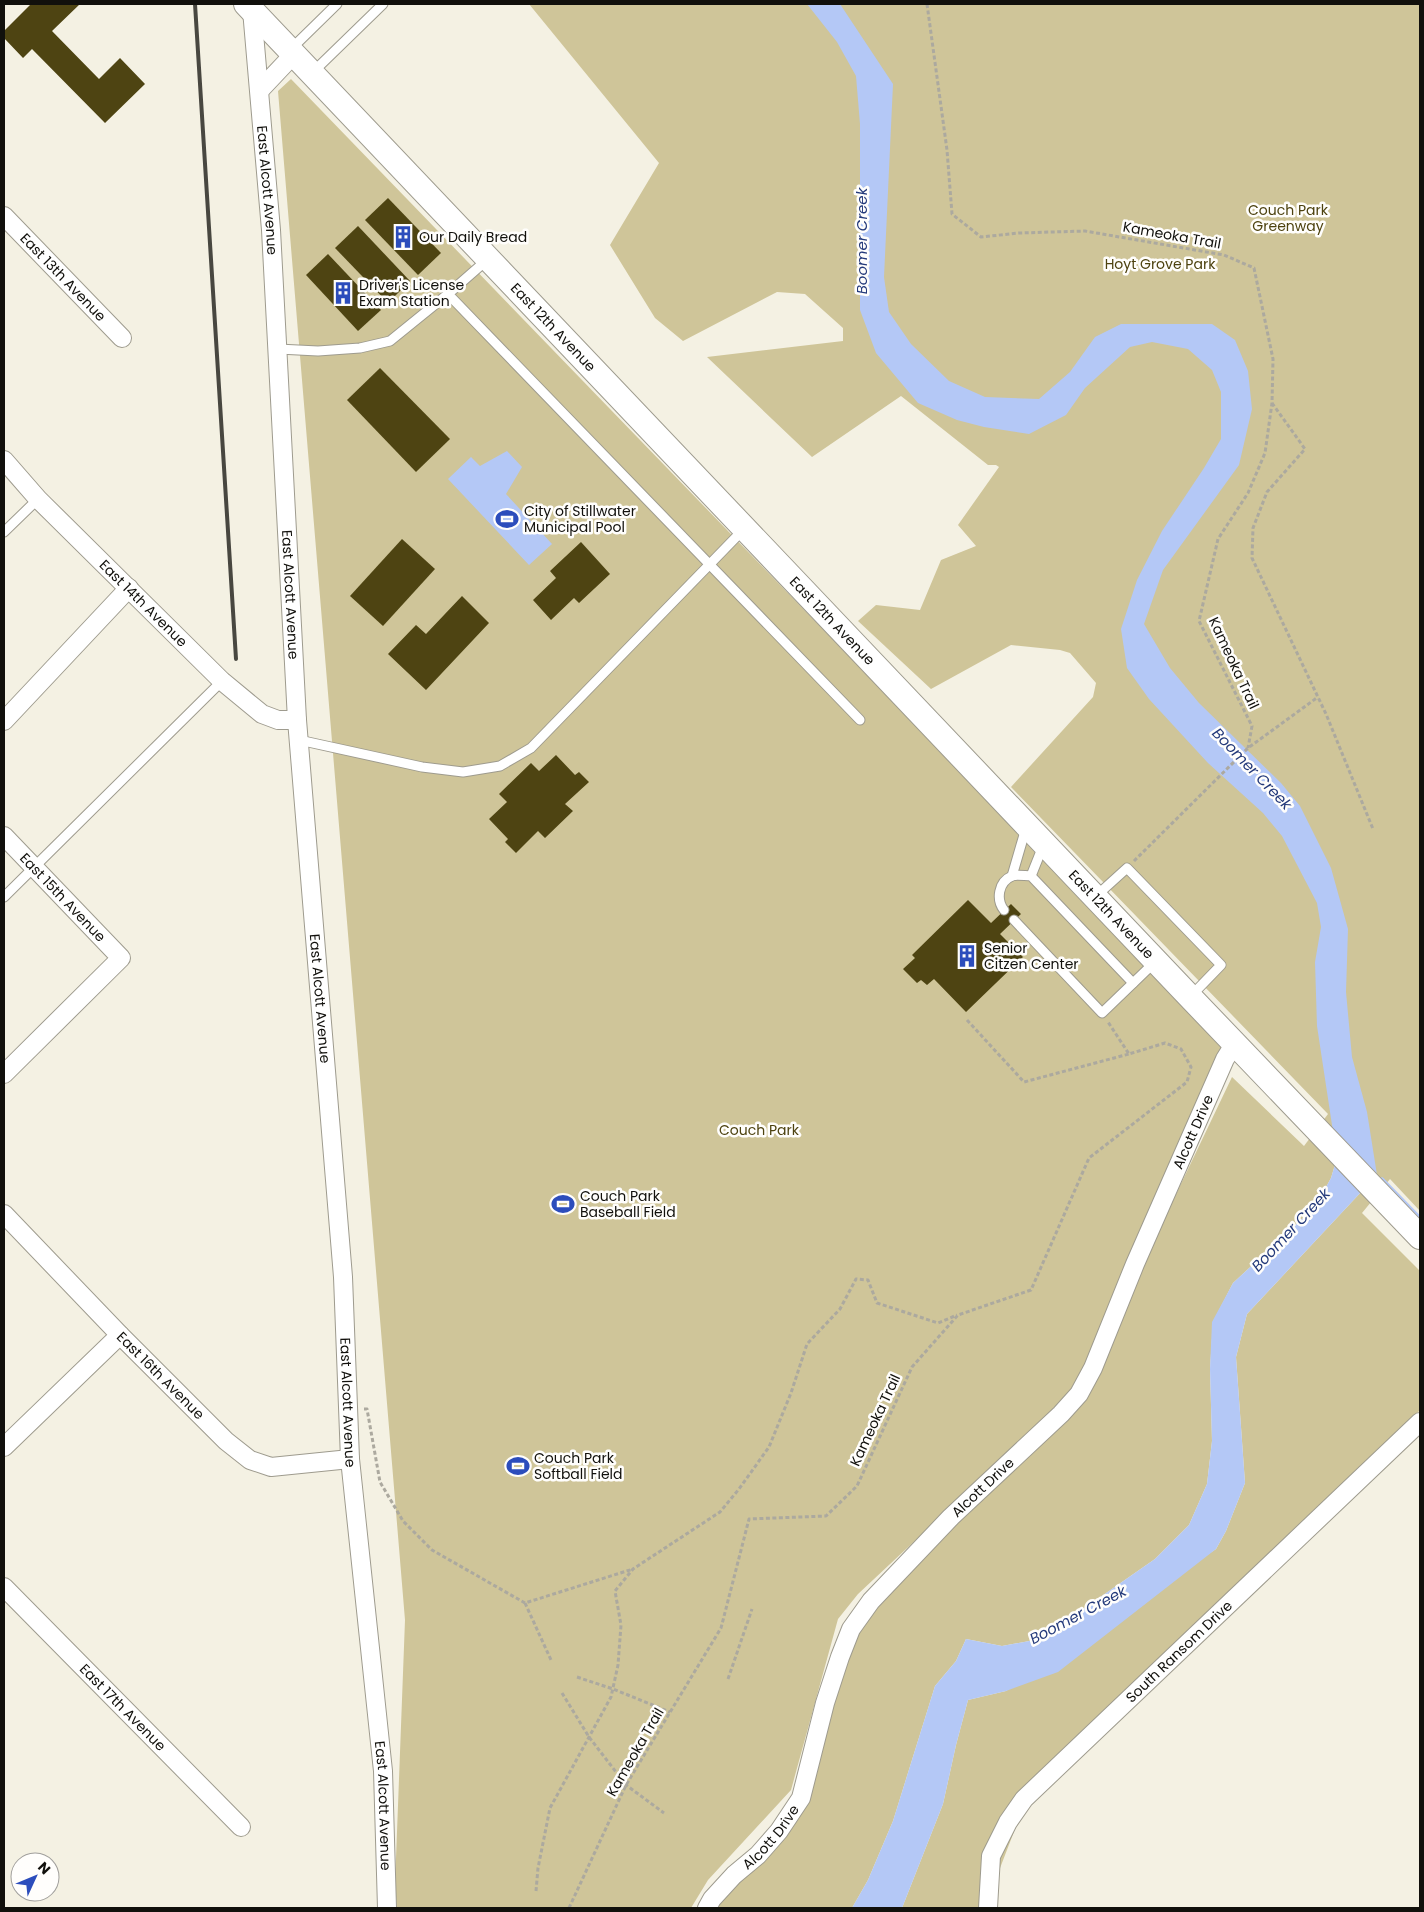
<svg xmlns="http://www.w3.org/2000/svg" width="1424" height="1912" viewBox="0 0 1424 1912" font-family="Poppins,sans-serif">
<rect width="100%" height="100%" fill="#f4f1e3"/>
<!-- green -->
<polygon fill="#cfc599" points="529,4 1420,4 1420,1211 1390,1179 1362,1213 1420,1271 1420,1410 1032,1803 1015,1829 987,1902 988,1908 902,1908 943,1804 956,1745 968,1700 1006,1691 1216,1549 1226,1531 1245,1483 1236,1357 1247,1314 1377,1175 1337,1158 1331,1178 1315,1207 1233,1283 1213,1322 1210,1369 1212,1441 1207,1484 1189,1525 1155,1559 1040,1639 1002,1646 966,1639 956,1661 935,1686 893,1821 868,1880 852,1908 708,1908 801,1798 825,1703 871,1601 1029,1434 858,1594 838,1619 791,1790 708,1880 691,1908 397,1908 395,1885 405,1620 278,91 291,79 1224,1044 1093,1368 1232,1077 1304,1146 1328,1114 1011,787 1093,697 1096,683 1070,653 1060,650 1011,645 931,689 858,621 876,605 920,610 941,560 976,546 958,525 999,467 996,465 988,465 901,396 812,457 707,357 843,341 843,328 805,294 777,292 683,341 655,318 610,245 659,163"/>
<!-- water -->
<g fill="#b4c8f6">
<polygon points="807,4 840,4 893,84 884,277 889,312 911,344 949,381 985,397 1039,399 1070,372 1095,337 1121,324 1212,324 1235,340 1248,371 1252,409 1239,465 1163,570 1144,624 1170,668 1199,703 1281,783 1300,806 1331,868 1348,929 1346,992 1352,1057 1367,1112 1377,1175 1247,1314 1236,1357 1245,1483 1226,1531 1216,1549 1058,1672 1006,1691 968,1700 956,1745 943,1804 902,1908 852,1908 868,1880 893,1821 935,1686 956,1661 966,1639 1002,1646 1040,1639 1155,1559 1189,1525 1207,1484 1212,1441 1210,1369 1212,1322 1233,1283 1315,1207 1331,1178 1337,1158 1317,1026 1315,962 1321,927 1317,903 1282,836 1263,813 1208,763 1149,699 1127,668 1121,629 1137,580 1162,531 1204,468 1221,439 1221,392 1212,370 1188,349 1152,342 1130,347 1085,388 1066,415 1029,434 984,427 957,420 918,403 876,353 860,310 860,124 856,76 837,42"/>
<polygon points="507,451 522,467 506,494 552,544 529,565 448,479 471,457 480,466"/>
</g>
<g fill="none" stroke-linecap="round" stroke-linejoin="round">
<!-- stream -->
<polyline stroke="#b4c8f6" stroke-width="5" points="1382,1180 1420,1219"/>
</g>
<!-- building -->
<g fill="#4e4412">
<polygon points="31,4 80,4 52,31 99,79 120,58 145,84 105,123 32,49 23,58 4,38 4,31"/>
<polygon points="388,198 441,253 418,275 365,220"/>
<polygon points="358,226 410,281 388,303 335,248"/>
<polygon points="328,254 381,310 358,331 306,275"/>
<polygon points="380,368 450,439 416,472 347,400"/>
<polygon points="402,539 435,569 383,626 350,596"/>
<polygon points="581,542 610,574 579,603 574,598 551,620 533,600 556,578 550,571"/>
<polygon points="462,596 489,623 426,690 388,654 416,625 426,634"/>
<polygon points="556,755 575,775 579,772 589,782 565,804 573,811 545,838 538,831 516,853 505,842 508,839 489,819 507,802 499,794 531,763 539,771"/>
<polygon points="968,900 991,923 1011,904 1021,914 1000,934 1023,957 966,1012 934,979 927,985 921,980 917,983 903,969 915,958 912,955"/>
</g>
<g fill="none" stroke-linecap="round" stroke-linejoin="round">
<defs>
<g id="lane">
<polyline points="291,49 337,4"/>
<polyline points="312,73 383,4"/>
<polyline points="488,259 448,294 860,720"/>
<polyline points="278,349 318,351 360,348 390,341 448,294"/>
<polyline points="4,532 38,499"/>
<polyline points="299,740 422,767 463,772 500,766 531,748 743,530"/>
<polyline points="1012,876 1026,828"/>
<polyline points="1031,876 1043,846"/>
<polyline points="4,897 222,681"/>
<polyline points="1095,897 1127,868 1221,965 1190,997"/>
<path d="M1004,910C996,900 998,882 1012,876C1017,874 1025,876 1031,876L1133,983"/>
<polyline points="1014,920 1102,1013 1156,961"/>
</g>
<g id="street">
<path id="s1" d="M252,10L271,230L297,720L343,1277L350,1459L383,1771L387,1908"/>
<polyline points="260,90 294,54"/>
<path id="s2" d="M4,216L122,338"/>
<path id="s3" d="M4,460L38,499L222,681L262,714L278,720H297"/>
<polyline points="4,721 129,588"/>
<path id="s4" d="M4,836L121,958L4,1074"/>
<path id="s5" d="M4,1214L120,1335L226,1441L250,1460L271,1467L350,1459"/>
<polyline points="4,1447 120,1335"/>
<path id="s6" d="M4,1587L241,1827"/>
<path id="s7" d="M707,1908L712,1899L734,1875L758,1855L779,1831L801,1798L825,1703L840,1657L851,1629L871,1601L951,1517L1061,1414L1079,1394L1093,1368L1135,1264L1225,1059L1235,1043"/>
<path id="s8" d="M988,1908L991,1856L1008,1822L1024,1799L1420,1422"/>
</g>
<g id="secondary">
<path id="s9" d="M246,4L1190,997L1420,1237"/>
</g>
</defs>
<!-- lane casing -->
<use href="#lane" stroke="#9e9b8e" stroke-width="11"/>
<!-- street casing -->
<use href="#street" stroke="#9e9b8e" stroke-width="20"/>
<!-- secondary casing -->
<use href="#secondary" stroke="#9e9b8e" stroke-width="26"/>
<!-- path -->
<g stroke="#aca99f" stroke-width="3" stroke-dasharray="4 2.5" stroke-linecap="butt">
<polyline points="927,4 947,150 952,214 981,237 1019,233 1085,231 1224,255 1254,268 1273,359 1272,403 1265,453 1248,493 1218,539 1199,621 1252,726 1248,748"/>
<polyline points="1272,403 1305,449 1267,492 1253,528 1252,558 1326,714 1373,829"/>
<polyline points="1134,861 1248,748 1318,697"/>
<polyline points="967,1020 1024,1082 1129,1054"/>
<polyline points="364,1409 367,1409 380,1482 403,1521 432,1550 525,1603 633,1569"/>
<polyline points="525,1603 551,1660"/>
<polyline points="577,1677 613,1689 670,1712"/>
<polyline points="728,1679 752,1609"/>
<polyline points="562,1693 589,1737 626,1785 664,1813"/>
<polyline points="536,1891 538,1868 550,1808 611,1697 618,1665 621,1625 615,1591 633,1569 720,1512 739,1489 769,1447 791,1393 807,1344 840,1309 856,1279 868,1280 877,1303 938,1323 957,1315"/>
<polyline points="569,1908 626,1785 721,1628 749,1519 826,1516 857,1486 912,1367 958,1315 1031,1290 1089,1158 1187,1082 1191,1067 1181,1049 1165,1043 1129,1054 1108,1022"/>
</g>
<!-- lane -->
<use href="#lane" stroke="#fff" stroke-width="9"/>
<!-- street -->
<use href="#street" stroke="#fff" stroke-width="18"/>
<!-- secondary -->
<use href="#secondary" stroke="#fff" stroke-width="24"/>
<!-- rail -->
<polyline stroke="#484740" stroke-width="4" points="195,4 236,659"/>
</g>
<!-- icons -->
<defs>
<symbol id="building-bare" viewBox="-9 -9 18 18"><path d="M-4-6H4V6H1V3H-1V6H-4ZM-2.5-4.3h1.7v1.8h-1.7ZM.8-4.3h1.7v1.8H.8ZM-2.5-1h1.7V.8h-1.7ZM.8-1h1.7V.8H.8Z" fill="#2c4dbc" stroke="#fffefc" stroke-width="2.5" paint-order="stroke"/></symbol>
<symbol id="stadium-bare" viewBox="-9 -9 18 18"><path d="M0-5a6.5 5 0 1 0 0 10a6.5 5 0 1 0 0-10ZM-3.5-1.8h7v3.6h-7Z" fill="#2c4dbc" stroke="#fffefc" stroke-width="2.5" paint-order="stroke"/></symbol>
</defs>
<g fill-rule="evenodd">
<use href="#building-bare" x="387" y="221" width="32" height="32"/>
<use href="#building-bare" x="327" y="277" width="32" height="32"/>
<use href="#stadium-bare" x="491" y="503" width="32" height="32"/>
<use href="#building-bare" x="951" y="940" width="32" height="32"/>
<use href="#stadium-bare" x="547" y="1188" width="32" height="32"/>
<use href="#stadium-bare" x="502" y="1450" width="32" height="32"/>
</g>
<g text-anchor="middle" stroke-width="5" stroke-linejoin="round" paint-order="stroke">
<!-- street labels -->
<g font-size="14" fill="#11100c" stroke="#fffefc">
<text dy="5" stroke="none"><textPath href="#s1" startOffset="181">East Alcott Avenue</textPath></text>
<text transform="translate(1172 235) rotate(10)" y="5">Kameoka Trail</text>
<text dy="5" stroke="none"><textPath href="#s2" startOffset="85">East 13th Avenue</textPath></text>
<text dy="5" stroke="none"><textPath href="#s9" startOffset="446">East 12th Avenue</textPath></text>
<text dy="5" stroke="none"><textPath href="#s1" startOffset="586">East Alcott Avenue</textPath></text>
<text dy="5" stroke="none"><textPath href="#s3" startOffset="200">East 14th Avenue</textPath></text>
<text dy="5" stroke="none"><textPath href="#s9" startOffset="851">East 12th Avenue</textPath></text>
<text transform="translate(1234 663) rotate(65)" y="5">Kameoka Trail</text>
<text dy="5" stroke="none"><textPath href="#s4" startOffset="85">East 15th Avenue</textPath></text>
<text dy="5" stroke="none"><textPath href="#s9" startOffset="1256">East 12th Avenue</textPath></text>
<text dy="5" stroke="none"><textPath href="#s1" startOffset="991">East Alcott Avenue</textPath></text>
<text dy="5" stroke="none"><textPath href="#s7" startOffset="936">Alcott Drive</textPath></text>
<text dy="5" stroke="none"><textPath href="#s5" startOffset="225">East 16th Avenue</textPath></text>
<text dy="5" stroke="none"><textPath href="#s1" startOffset="1396">East Alcott Avenue</textPath></text>
<text transform="translate(875 1420) rotate(-65)" y="5">Kameoka Trail</text>
<text dy="5" stroke="none"><textPath href="#s7" startOffset="516">Alcott Drive</textPath></text>
<text dy="5" stroke="none"><textPath href="#s8" startOffset="332">South Ransom Drive</textPath></text>
<text dy="5" stroke="none"><textPath href="#s6" startOffset="169">East 17th Avenue</textPath></text>
<text transform="translate(635 1752) rotate(-60)" y="5">Kameoka Trail</text>
<text dy="5" stroke="none"><textPath href="#s1" startOffset="1801">East Alcott Avenue</textPath></text>
<text dy="5" stroke="none"><textPath href="#s7" startOffset="96">Alcott Drive</textPath></text>
</g>
<!-- park labels -->
<g font-size="14" fill="#4d420f" stroke="#fffefc">
<text x="1288" y="215">Couch Park<tspan x="1288" dy="16">Greenway</tspan></text>
<text x="1160" y="269">Hoyt Grove Park</text>
<text x="759" y="1135">Couch Park</text>
</g>
<!-- poi labels -->
<g font-size="14" fill="#11100c" stroke="#fffefc" text-anchor="start">
<text x="419" y="242">Our Daily Bread</text>
<text x="359" y="290">Driver's License<tspan x="359" dy="16">Exam Station</tspan></text>
<text x="524" y="516">City of Stillwater<tspan x="524" dy="16">Municipal Pool</tspan></text>
<text x="984" y="953">Senior<tspan x="984" dy="16">Citzen Center</tspan></text>
<text x="580" y="1201">Couch Park<tspan x="580" dy="16">Baseball Field</tspan></text>
<text x="534" y="1463">Couch Park<tspan x="534" dy="16">Softball Field</tspan></text>
</g>
<!-- water labels -->
<g font-size="15" font-style="italic" fill="#23397a" stroke="#fffefc">
<text transform="translate(862 241) rotate(-90)" y="5">Boomer Creek</text>
<text transform="translate(1252 769) rotate(46)" y="5">Boomer Creek</text>
<text transform="translate(1291 1230) rotate(-47)" y="5">Boomer Creek</text>
<text transform="translate(1078 1615) rotate(-28)" y="5">Boomer Creek</text>
</g>
</g>
<!-- border -->
<rect width="1424" height="1912" fill="none" stroke="#11100c" stroke-width="10"/>
<!-- north arrow -->
<g transform="translate(35 1877) rotate(46)"><circle r="24" fill="#fffefc" stroke="#a09f9c"/>
<path d="M0-4L9 19L0 12L-9 19Z" fill="#2c4dbc"/>
<text y="-8" font-size="14" font-weight="bold" text-anchor="middle" fill="#11100c">N</text>
</g>
</svg>
